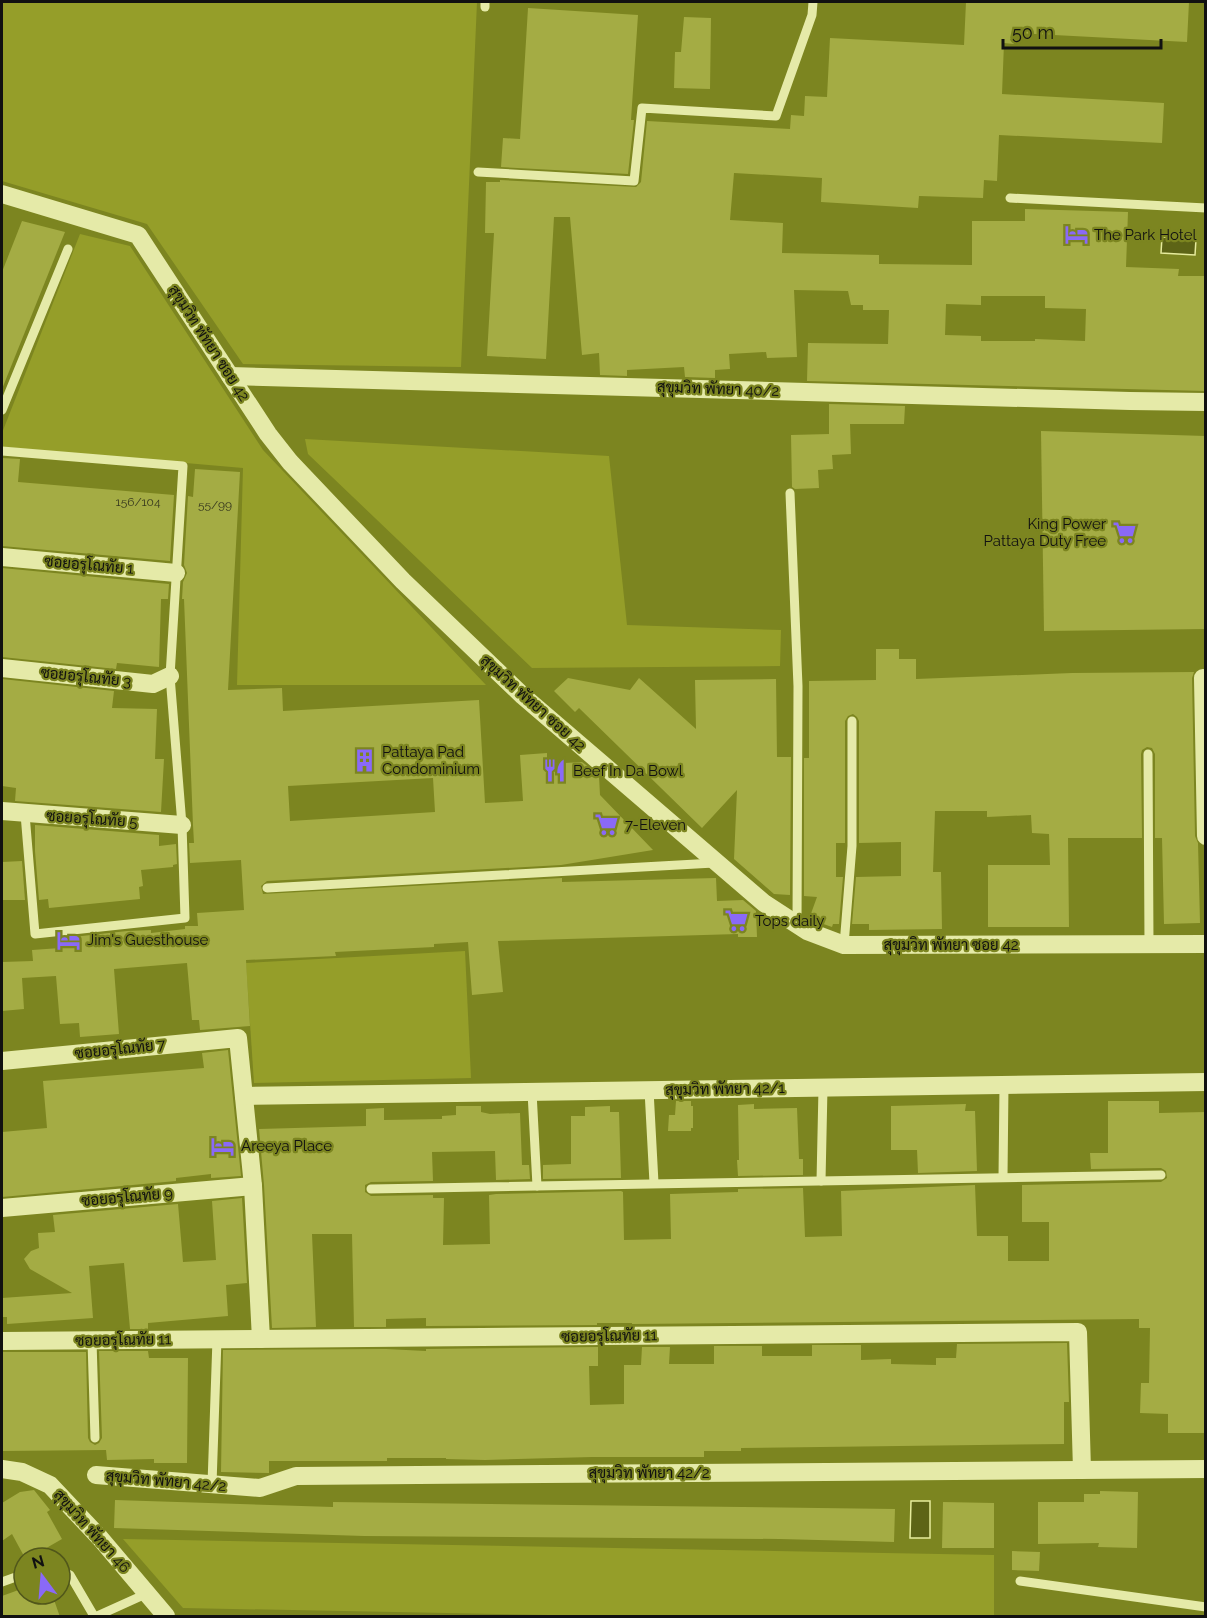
<svg xmlns="http://www.w3.org/2000/svg" width="1207" height="1618" viewBox="0 0 1207 1618" font-family="Raleway,Sarabun,sans-serif">
<rect width="100%" height="100%" fill="#7c8520"/>
<!-- green -->
<g fill="#959e29">
<polygon points="2,2 477,2 461,367 243,364 147,224 2,181"/>
<polygon points="80,234 130,246 263,450 486,685 237,685 243,468 2,447 2,433"/>
<polygon points="305,439 609,456 627,625 781,630 780,666 532,668 308,454"/>
<polygon points="465,951 471,1078 254,1083 246,963"/>
<polygon points="123,1539 994,1555 994,1616 603,1616 183,1608"/>
</g>
<!-- water -->
<g fill="#5d6416" stroke="#e6eb9c" stroke-width="1.5">
<polygon points="1162,237 1196,239 1195,255 1161,253"/>
<polygon points="911,1501 930,1501 930,1538 910,1538"/>
</g>
<!-- building -->
<g fill="#a4ac44" fill-rule="evenodd">
<path d="M966,2H1189L1187,42L1015,33L1014,44L1004,43L1002,94L1164,103L1162,143L999,135L997,181L984,180L983,198L919,196L918,208L821,202L822,178L734,173L730,220L783,223L782,253L879,255V264L972,265V221H1025V209L1128,212L1126,267L1179,269L1178,276H1206V391L807,381L808,343L888,344L889,310H863V305H851L848,291L794,290L797,357L767,358L766,352L729,354L730,369L715,370V378L685,377L684,367L627,370V376L600,375L599,353L582,355L570,217H554L546,359L487,356L494,233H485L486,182H500V180L636,187L641,182L647,121L790,129L791,115L804,116L805,96L827,97L830,38L964,45ZM981,296H1045V308L1086,309L1085,341L1035,339V341H981V336L945,335L946,304L981,305Z"/>
<polygon points="528,8 638,15 631,120 634,120 628,174 501,167 503,138 520,139"/>
<polygon points="684,17 711,18 710,89 674,88 675,52 681,52"/>
<polygon points="22,221 65,232 2,389 2,272"/>
<polygon points="829,404 905,406 904,424 850,424 851,454 832,455 833,469 818,470 819,488 795,489 792,487 791,435 829,434"/>
<polygon points="1041,431 1206,436 1206,629 1044,631"/>
<polygon points="2,458 20,459 18,482 174,495 170,561 2,546"/>
<path d="M195,469L240,472L228,690L282,688L283,711L479,700L485,803L523,801L520,755L547,753V764L582,762L589,767V777L599,776L600,795L653,850L561,865L267,881L261,886L263,894L562,878V882L716,878L717,901L743,900L756,911L757,937H738V934L498,941L503,992L472,995L468,942L434,944V947L335,952L336,956L246,960L250,1026L200,1030L199,1020H192L187,963L114,969L119,1034L80,1037L79,1023L60,1024L56,976L22,978L24,1009L2,1011V962L33,961L32,950L74,947L73,937L127,931L151,930V933L185,929V926H198L197,913L244,910L241,860L190,863L189,843H194L193,825L184,599H182L183,582L187,573L184,565L188,496L193,497ZM433,778L435,812L290,821L288,786Z"/>
<polygon points="2,568 169,584 168,599 161,599 159,667 117,663 116,669 2,657"/>
<polygon points="876,649 899,649 899,659 916,659 916,679 1072,673 1194,672 1192,678 1195,836 1198,843 1200,923 1164,924 1162,838 1155,838 1155,754 1152,748 1147,747 1142,750 1141,754 1142,838 1068,838 1069,927 988,927 988,865 1050,865 1049,834 1032,833 1031,815 987,817 987,811 935,811 933,872 941,872 942,929 869,930 869,924 852,924 856,877 901,876 901,842 859,843 859,721 857,717 853,714 848,716 845,721 845,843 836,843 836,877 843,877 839,924 833,924 832,927 809,919 817,897 804,896 804,758 809,758 809,681 876,680"/>
<polygon points="568,678 630,690 639,678 696,729 695,680 776,679 777,757 791,757 790,895 774,894 734,859 737,790 702,828 579,708 575,712 554,691"/>
<polygon points="2,679 114,691 112,708 157,709 155,759 164,759 161,812 15,801 16,788 2,786"/>
<polygon points="35,825 159,835 159,846 176,844 177,864 173,865 173,867 141,870 143,886 139,887 140,899 49,908 48,899 39,900 35,851"/>
<polygon points="22,861 25,900 2,900 2,862"/>
<polygon points="228,1050 241,1176 211,1178 211,1174 176,1178 176,1181 2,1197 2,1132 47,1128 43,1081 204,1068 202,1053"/>
<polygon points="676,1101 691,1101 691,1106 693,1106 693,1128 691,1128 691,1131 668,1131 669,1115 675,1115"/>
<polygon points="1108,1101 1159,1101 1159,1113 1206,1112 1206,1433 1168,1433 1168,1414 1140,1413 1141,1383 1149,1383 1150,1328 1139,1328 1139,1319 632,1324 632,1323 597,1323 597,1325 426,1326 426,1318 386,1319 386,1327 354,1327 352,1234 312,1234 316,1327 272,1328 264,1185 259,1129 366,1126 366,1109 384,1108 384,1120 442,1119 442,1116 456,1115 456,1106 481,1106 481,1112 490,1114 520,1113 522,1165 529,1165 530,1179 496,1180 495,1151 432,1152 433,1181 371,1182 365,1185 365,1192 371,1196 433,1195 433,1198 444,1198 443,1245 490,1244 489,1195 496,1194 621,1191 623,1192 624,1240 671,1239 670,1194 738,1192 738,1189 803,1188 805,1237 842,1236 841,1191 975,1185 977,1236 1008,1236 1008,1261 1049,1261 1049,1222 1022,1222 1022,1185 1161,1182 1167,1178 1166,1171 1161,1168 1091,1169 1090,1153 1108,1153"/>
<polygon points="754,1104 754,1109 797,1108 799,1159 803,1159 803,1175 738,1176 737,1160 739,1160 738,1105"/>
<polygon points="966,1104 965,1111 975,1111 977,1171 918,1173 917,1150 891,1150 891,1106"/>
<polygon points="610,1106 610,1112 619,1112 621,1178 543,1179 543,1165 571,1164 571,1116 585,1116 585,1107"/>
<polygon points="242,1198 247,1283 226,1285 228,1316 148,1323 148,1329 130,1329 124,1263 89,1266 93,1318 7,1324 7,1317 2,1317 2,1298 72,1293 30,1269 24,1259 31,1251 39,1248 38,1233 55,1232 53,1215 178,1204 183,1262 216,1260 212,1201"/>
<polygon points="1067,1343 1069,1402 1064,1402 1064,1444 741,1448 741,1451 704,1451 704,1457 592,1457 485,1460 446,1459 446,1458 387,1458 387,1461 269,1461 269,1473 221,1472 223,1350 386,1349 426,1351 426,1349 598,1347 598,1366 589,1366 590,1405 624,1404 624,1365 641,1365 642,1347 670,1347 669,1364 714,1364 714,1346 762,1346 762,1356 812,1356 812,1345 861,1345 861,1360 891,1359 891,1364 936,1365 936,1358 956,1358 957,1344"/>
<polygon points="99,1351 148,1351 149,1358 188,1358 187,1463 154,1463 154,1459 107,1460 106,1450 2,1451 2,1352 86,1352 88,1438 90,1442 95,1445 99,1443 102,1438"/>
<polygon points="34,1490 50,1510 47,1512 62,1539 29,1558 25,1558 12,1534 2,1541 2,1503 20,1492"/>
<polygon points="1100,1491 1138,1492 1137,1548 1098,1547 1099,1543 1038,1544 1038,1502 1084,1502 1084,1494 1100,1494"/>
<polygon points="115,1500 333,1507 333,1502 895,1509 894,1542 780,1539 364,1536 114,1528"/>
<polygon points="943,1502 994,1503 994,1548 942,1548"/>
<polygon points="1012,1551 1040,1552 1039,1571 1012,1570"/>
<polygon points="24,1588 24,1594 52,1594 60,1617 2,1617 2,1596"/>
</g>
<g fill="none" stroke-linecap="round" stroke-linejoin="round">
<!-- service -->
<g stroke="#e5eaa8" stroke-width="9">
<polyline points="485,7 485,2"/>
<polyline points="478,172 634,181 642,108 776,116 812,15 813,2"/>
<polyline points="1010,198 1206,208"/>
<polyline points="2,410 68,249"/>
<polyline points="2,451 183,466 170,676 182,825 185,918 35,934 25,814"/>
<polyline points="790,493 798,686 797,925"/>
<polyline points="1148,754 1149,944"/>
<polyline points="267,888 714,863"/>
<polyline points="844,945 852,846 852,721"/>
<polyline points="649,1090 654,1183"/>
<polyline points="532,1092 537,1186"/>
<polyline points="1003,1177 1004,1085"/>
<polyline points="821,1181 823,1088"/>
<polyline points="371,1189 1161,1175"/>
<polyline points="92,1341 95,1438"/>
<polyline points="212,1484 217,1339"/>
<polyline points="60,1570 70,1575 94,1616"/>
<polyline points="1020,1581 1206,1607"/>
<polyline points="2,1582 24,1574"/>
<polyline points="97,1616 148,1593"/>
</g>
<!-- minor -->
<g stroke="#e5eaa8" stroke-width="18">
<polyline points="2,194 138,235 268,434 290,462 403,581 523,696 764,903 807,931 844,945 1206,944"/>
<polyline points="230,376 1130,401 1206,402"/>
<polyline points="2,557 176,573"/>
<polyline points="2,668 153,684 170,676"/>
<polyline points="1203,678 1206,836"/>
<polyline points="2,811 182,825"/>
<polyline points="2,1061 238,1038 253,1186 261,1339"/>
<polyline points="244,1096 1206,1082"/>
<polyline points="2,1208 253,1186"/>
<polyline points="2,1341 1078,1332 1082,1470"/>
<polyline points="2,1469 22,1472 50,1485 100,1538 166,1616"/>
<polyline points="96,1475 260,1488 296,1476 1206,1469"/>
</g>
</g>
<!-- icons -->
<defs>
<symbol id="hotel-bare" viewBox="-9 -9 18 18"><path d="M-6-4.5h1.5V1H6V5H4.5V3h-9V5H-6ZM-4 0a1.8 1.8 0 1 1 3.6 0ZM.5 0V-2.5h3Q6-2.5 6 0Z" fill="#8a69f7" stroke="#7c8520" stroke-width="2.5" paint-order="stroke"/></symbol>
<symbol id="supermarket-bare" viewBox="-9 -9 18 18"><path d="M-6-5.5h2.5l.6 2H6L4.5 2H-2.5L-4.4-4H-6ZM-1.5 3.2a1.3 1.3 0 1 0 .1 0ZM3 3.2a1.3 1.3 0 1 0 .1 0Z" fill="#8a69f7" stroke="#7c8520" stroke-width="2.5" paint-order="stroke"/></symbol>
<symbol id="building-bare" viewBox="-9 -9 18 18"><path d="M-4-6H4V6H1V3H-1V6H-4ZM-2.5-4.3h1.7v1.8h-1.7ZM.8-4.3h1.7v1.8H.8ZM-2.5-1h1.7V.8h-1.7ZM.8-1h1.7V.8H.8Z" fill="#8a69f7" stroke="#7c8520" stroke-width="2.5" paint-order="stroke"/></symbol>
<symbol id="restaurant-bare" viewBox="-9 -9 18 18"><path d="M-5-6h1v4h1v-4h1v4h1v-4h1v5L-1.5 .5V6h-2V.5L-5-1ZM5-6V6H3V1.5H1.5Q1.5-4 5-6Z" fill="#8a69f7" stroke="#7c8520" stroke-width="2.5" paint-order="stroke"/></symbol>
</defs>
<g fill-rule="evenodd">
<use href="#hotel-bare" x="1060" y="218" width="33" height="33"/>
<use href="#supermarket-bare" x="1108" y="516" width="33" height="33"/>
<use href="#building-bare" x="348" y="744" width="33" height="33"/>
<use href="#restaurant-bare" x="538" y="754" width="33" height="33"/>
<use href="#supermarket-bare" x="590" y="808" width="33" height="33"/>
<use href="#supermarket-bare" x="720" y="904" width="33" height="33"/>
<use href="#hotel-bare" x="52" y="924" width="33" height="33"/>
<use href="#hotel-bare" x="206" y="1130" width="33" height="33"/>
</g>
<g text-anchor="middle" stroke-width="4.5" stroke-linejoin="round" paint-order="stroke">
<!-- number labels -->
<g font-size="12" fill="#36381e">
<text x="138" y="506">156/104</text>
<text x="215" y="509">55/99</text>
</g>
<!-- poi labels -->
<g font-size="15" fill="#111" stroke="#7c8520" text-anchor="start">
<text x="1094" y="240">The Park Hotel</text>
<text x="1106" y="529" text-anchor="end">King Power<tspan x="1106" dy="17">Pattaya Duty Free</tspan></text>
<text x="382" y="757">Pattaya Pad<tspan x="382" dy="17">Condominium</tspan></text>
<text x="573" y="776">Beef In Da Bowl</text>
<text x="625" y="830">7-Eleven</text>
<text x="755" y="926">Tops daily</text>
<text x="87" y="945">Jim's Guesthouse</text>
<text x="241" y="1151">Areeya Place</text>
</g>
<!-- street labels -->
<g font-size="15" fill="#111" stroke="#7c8520">
<text transform="translate(209 343) rotate(57)" y="5">สุขุมวิท พัทยา ซอย 42</text>
<text transform="translate(718 389) rotate(2)" y="5">สุขุมวิท พัทยา 40/2</text>
<text transform="translate(89 565) rotate(5)" y="5">ซอยอรุโณทัย 1</text>
<text transform="translate(86 677) rotate(6)" y="5">ซอยอรุโณทัย 3</text>
<text transform="translate(533 703) rotate(42)" y="5">สุขุมวิท พัทยา ซอย 42</text>
<text transform="translate(92 819) rotate(4)" y="5">ซอยอรุโณทัย 5</text>
<text x="951" y="950">สุขุมวิท พัทยา ซอย 42</text>
<text transform="translate(120 1049) rotate(-6)" y="5">ซอยอรุโณทัย 7</text>
<text transform="translate(725 1089) rotate(-1)" y="5">สุขุมวิท พัทยา 42/1</text>
<text transform="translate(127 1197) rotate(-5)" y="5">ซอยอรุโณทัย 9</text>
<text transform="translate(609 1336) rotate(-1)" y="5">ซอยอรุโณทัย 11</text>
<text transform="translate(123 1340) rotate(-1)" y="5">ซอยอรุโณทัย 11</text>
<text x="649" y="1478">สุขุมวิท พัทยา 42/2</text>
<text transform="translate(166 1481) rotate(5)" y="5">สุขุมวิท พัทยา 42/2</text>
<text transform="translate(92 1531) rotate(48)" y="5">สุขุมวิท พัทยา 46</text>
</g>
</g>
<!-- border -->
<rect width="1207" height="1618" fill="none" stroke="#111111" stroke-width="6"/>
<!-- north arrow -->
<g transform="translate(42 1576) rotate(344)"><circle r="28" fill="#7c8520" stroke="#51571a" stroke-width="1.5"/>
<path d="M0-4.5L10 22L0 15L-10 22Z" fill="#8a69f7"/>
<text y="-9" font-size="16" font-weight="bold" text-anchor="middle" fill="#111111">N</text>
</g>
<!-- scale -->
<path d="M1003 39v9h158v-9" fill="none" stroke="#111111" stroke-width="3"/>
<text x="1012" y="39" font-size="18" fill="#111111" stroke="#7c8520" stroke-width="4.5" paint-order="stroke">50 m</text>
</svg>
